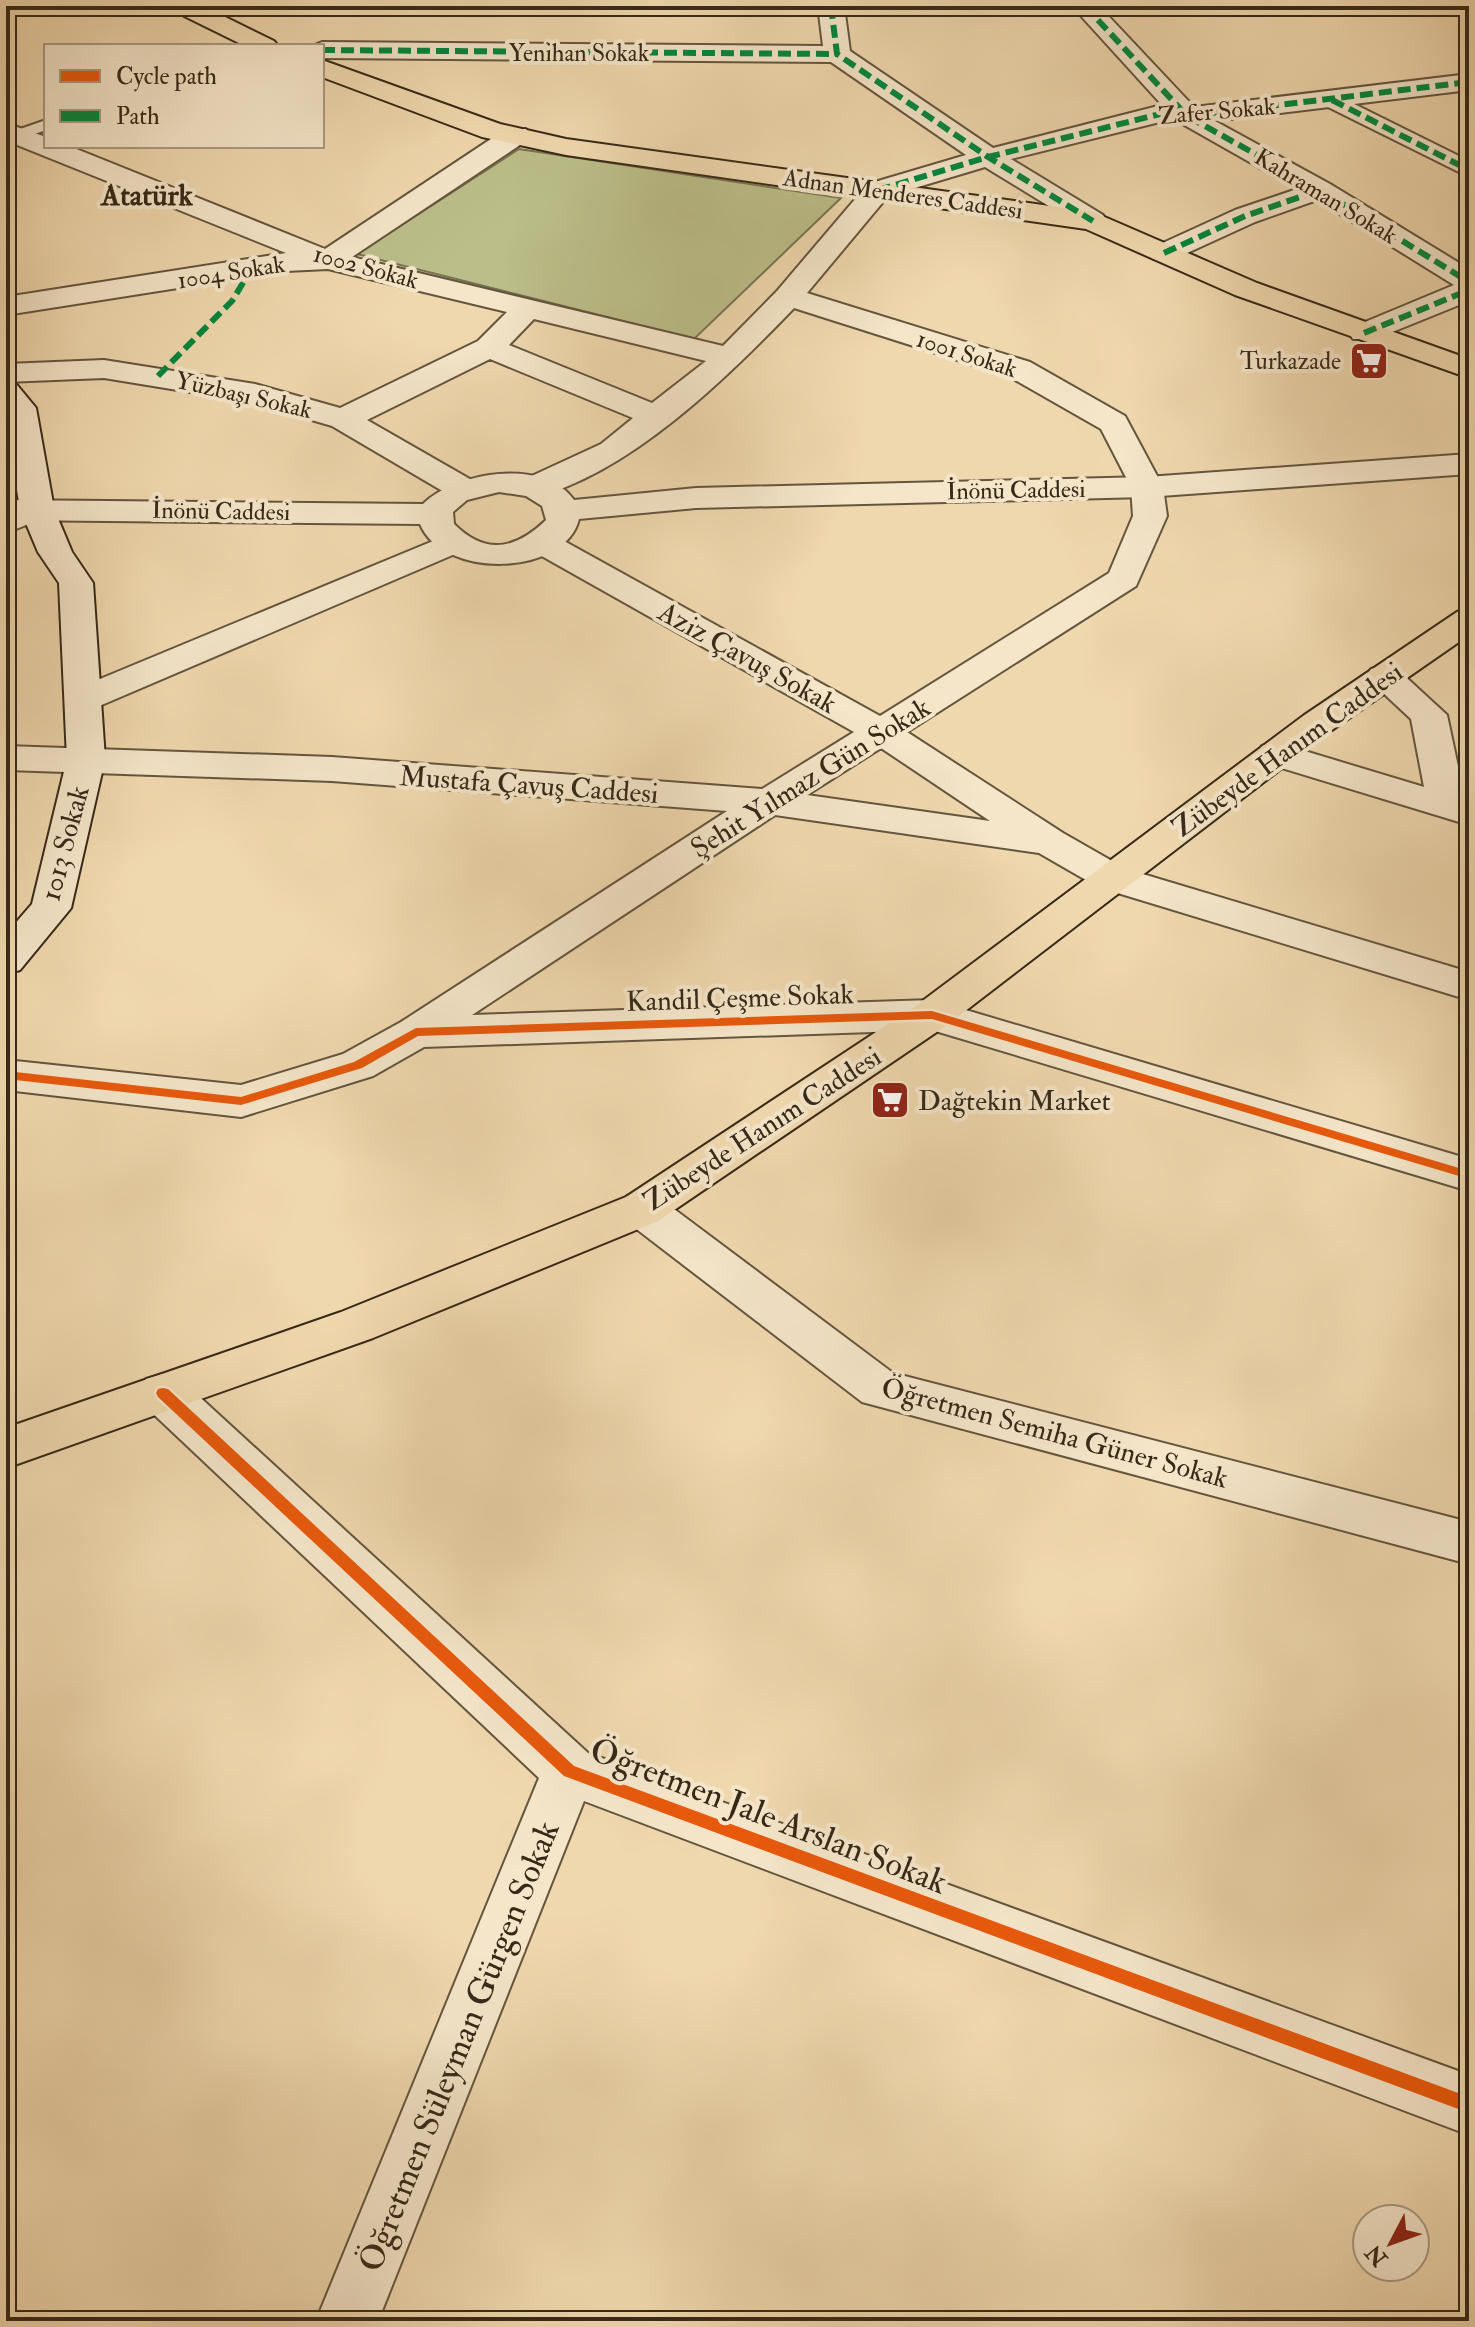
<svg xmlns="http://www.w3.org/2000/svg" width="1475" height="2327" viewBox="0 0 1475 2327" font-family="'IM FELL Double Pica',serif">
<rect width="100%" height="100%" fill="#f0d8ae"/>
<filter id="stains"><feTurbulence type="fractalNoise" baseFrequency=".0025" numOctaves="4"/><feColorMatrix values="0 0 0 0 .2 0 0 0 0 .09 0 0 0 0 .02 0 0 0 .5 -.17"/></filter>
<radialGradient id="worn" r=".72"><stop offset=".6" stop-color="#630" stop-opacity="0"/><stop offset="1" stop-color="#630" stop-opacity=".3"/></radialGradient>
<!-- green -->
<polygon fill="#bbbe89" stroke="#787451" stroke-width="2" points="519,149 841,198 694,339 357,254"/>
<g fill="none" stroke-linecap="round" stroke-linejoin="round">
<defs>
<polygon id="service" points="46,120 46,130 6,144 6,134"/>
<polygon id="pedestrian" points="1332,93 1469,161 1469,177 1324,105 1321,100 1324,95"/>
<g id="minor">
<path d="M818,6H844L850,51L993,148L1162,105L1072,6H1099L1194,107L1469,74V90L1215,121L1330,184L1469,269V301L1375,339H1353L1349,333L1353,327L1454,285L1317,200L1255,222L1174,259H1154L1149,253L1154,247L1235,210L1297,189L1179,122L1168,120L1011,159L1103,215L1107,221L1103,227H1083L985,167L888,196L807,293L1030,362L1125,416L1163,487L1167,516L1136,586L907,732L1063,833L1126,869L1469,972V1000L1098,887L1039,853L775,815L472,1015L932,1000L1469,1159V1191L932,1030L424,1047L373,1076L241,1117L6,1090V1060L241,1085L343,1054L401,1022L727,811L332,781L6,770V746L332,757L762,789L854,732L531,550L526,543L531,536L543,533L555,536L880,716L1109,573L1133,516L1131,487L1101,429L1008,376L794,308C728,377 629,474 535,497L523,494L519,487L523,480L601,444L633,418L490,359L367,420L475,482L479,489L475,496L463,499L451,496L332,426L251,402L104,378L6,382V364L104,360L255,384L340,408L478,341L507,312L328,269L286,271L6,315V297L286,253L7,141V129L17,127L46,137V146H69L325,249L506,129H526L530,135L526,141L352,257L723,346L777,291L868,184L966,155L831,62L322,58V46H312L322,42L823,46ZM534,319L706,361L652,403L509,345ZM881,748L990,821L807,795Z"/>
<polygon points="37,499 49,502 54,509 49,516 6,533 6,511"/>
<polygon points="450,534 462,537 467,544 462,551 97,707 84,710 71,707 66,699 71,691"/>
<polygon points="1384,666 1397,669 1447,715 1465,799 1469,800 1469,825 1262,762 1256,754 1262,746 1275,742 1424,787 1411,719 1366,677 1371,669"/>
<polygon points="642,1192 658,1197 893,1373 1469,1522 1469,1564 862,1402 626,1221 620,1209 626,1197"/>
<polygon points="163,1374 180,1379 588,1753 1469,2075 1469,2135 584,1801 378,2321 316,2321 539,1778 146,1407 139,1393 146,1379"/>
</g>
<path id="tertiary" d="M1469,454V474L1147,497L696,508L579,519C565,577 442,579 420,524L6,520V500L423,504C455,472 544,457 574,500L696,488L1147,477ZM499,492L526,496L542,506L546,520C516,549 486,556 454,524L453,512L467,500Z"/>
<polygon id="secondary" points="6,383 17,385 36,408 54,509 72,552 93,583 105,759 71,908 20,970 6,974 6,934 32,904 67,759 59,583 38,552 20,509 6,419"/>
<g id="primary">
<polygon points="170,6 203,6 274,41 278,46 245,46 174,11"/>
<polygon points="322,60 500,124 566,139 1093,212 1257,283 1469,359 1469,378 1235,295 1086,229 566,155 482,137 322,77"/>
<polygon points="1469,608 1469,635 1329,732 947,1025 658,1221 373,1338 6,1468 6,1428 341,1312 626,1197 917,1005 1303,716 1457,612"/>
</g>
</defs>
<!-- service casing -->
<use href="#service" stroke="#64553e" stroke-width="4"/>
<!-- pedestrian casing -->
<use href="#pedestrian" stroke="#64553e" stroke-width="4"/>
<!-- minor casing -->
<use href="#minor" stroke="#64553e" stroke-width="4"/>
<!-- tertiary casing -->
<use href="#tertiary" stroke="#64553e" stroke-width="4"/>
<!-- secondary casing -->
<use href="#secondary" stroke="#362919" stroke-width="4"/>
<!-- primary casing -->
<use href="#primary" stroke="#362919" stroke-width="4"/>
<!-- service -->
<use href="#service" fill="#f5e6ca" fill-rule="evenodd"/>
<!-- pedestrian -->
<use href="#pedestrian" fill="#f5e6ca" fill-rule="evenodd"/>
<!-- minor -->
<use href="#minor" fill="#f5e6ca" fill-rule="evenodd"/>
<!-- tertiary -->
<use href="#tertiary" fill="#f5e6ca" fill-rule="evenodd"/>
<!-- secondary -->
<use href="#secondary" fill="#f5e6ca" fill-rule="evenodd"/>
<!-- primary -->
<use href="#primary" fill="#f0d8ae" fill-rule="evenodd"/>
<!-- quiet -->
<g stroke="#00873e" stroke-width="6" stroke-dasharray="13 6" stroke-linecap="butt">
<polyline points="831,6 837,54 988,157 1093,221"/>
<polyline points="1085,6 1187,116 1320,190 1469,282"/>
<polyline points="322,50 837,54"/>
<polyline points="1332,100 1469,170"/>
<polyline points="878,190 988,157 1168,112 1187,116 1469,82"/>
<polyline points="1164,253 1245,216 1320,190"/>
<polyline points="1364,333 1469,290"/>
<polyline points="158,376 232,301 252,268"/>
</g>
<defs>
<g id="cycleway">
<polygon points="932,1011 1469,1171 1469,1179 932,1019 418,1036 362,1068 241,1105 6,1079 6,1071 241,1097 354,1062 416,1028"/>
<polygon points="163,1388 168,1389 574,1766 1469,2097 1469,2113 564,1776 158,1397 156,1393 158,1389"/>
</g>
</defs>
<!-- cycleway casing -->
<use href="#cycleway" stroke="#f5e6ca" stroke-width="5"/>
<!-- cycleway -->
<use href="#cycleway" fill="#e8590c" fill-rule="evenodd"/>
</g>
<!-- icons -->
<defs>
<symbol id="supermarket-square" viewBox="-11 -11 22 22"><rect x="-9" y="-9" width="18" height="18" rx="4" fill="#8f2418" stroke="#f5e6ca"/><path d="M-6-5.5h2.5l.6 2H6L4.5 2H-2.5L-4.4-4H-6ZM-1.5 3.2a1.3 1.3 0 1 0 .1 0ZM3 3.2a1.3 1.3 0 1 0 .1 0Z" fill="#fff"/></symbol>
</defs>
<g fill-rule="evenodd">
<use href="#supermarket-square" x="1347" y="339" width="44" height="44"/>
<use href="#supermarket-square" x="868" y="1078" width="44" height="44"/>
</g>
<g text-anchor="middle" stroke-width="8" stroke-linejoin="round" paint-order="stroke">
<!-- far-street labels -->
<g font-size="24" fill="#362919" stroke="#f5e6ca">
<text x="579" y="61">Yenihan Sokak</text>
<text transform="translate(1217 111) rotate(-5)" y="8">Zafer Sokak</text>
<text transform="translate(903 194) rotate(8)" y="8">Adnan Menderes Caddesi</text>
<text transform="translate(1326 196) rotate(31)" y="8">Kahraman Sokak</text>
<text transform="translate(366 267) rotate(15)" y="8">1002 Sokak</text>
<text transform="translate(231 272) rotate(-9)" y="8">1004 Sokak</text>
<text transform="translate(967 354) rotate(18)" y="8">1001 Sokak</text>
<text transform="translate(244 395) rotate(13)" y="8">Yüzbaşı Sokak</text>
<text transform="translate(1016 490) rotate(-1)" y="8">İnönü Caddesi</text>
<text transform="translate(221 511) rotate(1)" y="8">İnönü Caddesi</text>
</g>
<!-- far-poi labels -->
<g font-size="24" fill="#362919" stroke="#f5e6ca" text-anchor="end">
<text x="1341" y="369">Turkazade</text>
</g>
<!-- street labels -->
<g font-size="28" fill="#362919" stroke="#f5e6ca">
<text transform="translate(748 657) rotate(29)" y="10">Aziz Çavuş Sokak</text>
<text transform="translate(1287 749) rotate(-36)" y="10">Zübeyde Hanım Caddesi</text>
<text transform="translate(810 777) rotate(-32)" y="10">Şehit Yılmaz Gün Sokak</text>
<text transform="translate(529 784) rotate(4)" y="10">Mustafa Çavuş Caddesi</text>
<text transform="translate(64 843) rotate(-75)" y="10">1013 Sokak</text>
<text transform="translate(740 997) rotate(-2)" y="10">Kandil Çeşme Sokak</text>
<text transform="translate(762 1128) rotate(-33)" y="10">Zübeyde Hanım Caddesi</text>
<text transform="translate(1055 1432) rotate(15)" y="10">Öğretmen Semiha Güner Sokak</text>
</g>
<!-- poi labels -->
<g font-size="28" fill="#362919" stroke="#f5e6ca" text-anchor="start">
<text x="918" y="1110">Dağtekin Market</text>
</g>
<!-- far-district labels -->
<g font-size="30" font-weight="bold" fill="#362919" stroke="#f5e6ca">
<text x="147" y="205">Atatürk</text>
</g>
<!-- near-street labels -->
<g font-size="34" fill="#362919" stroke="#f5e6ca">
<text transform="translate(769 1815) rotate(21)" y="12">Öğretmen Jale Arslan Sokak</text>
<text transform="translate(458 2046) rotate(-68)" y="12">Öğretmen Süleyman Gürgen Sokak</text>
</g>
</g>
<!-- margin -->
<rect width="1475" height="2327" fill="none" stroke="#f0d8ae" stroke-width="32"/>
<rect x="8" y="8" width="1459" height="2311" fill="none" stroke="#362919" stroke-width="4"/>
<rect x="16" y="16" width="1443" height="2295" fill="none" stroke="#362919" stroke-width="2"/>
<!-- legend -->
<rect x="44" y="44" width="280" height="104" fill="#f5e6ca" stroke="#a99a83" stroke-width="2"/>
<rect x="60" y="70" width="40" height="12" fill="#e8590c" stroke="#a99a83" stroke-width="2"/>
<text x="116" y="84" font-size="24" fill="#362919">Cycle path</text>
<rect x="60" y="110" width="40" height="12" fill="#00873e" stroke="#a99a83" stroke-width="2"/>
<text x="116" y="124" font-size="24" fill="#362919">Path</text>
<!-- north arrow -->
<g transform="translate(1391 2243) rotate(229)"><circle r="38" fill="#f5e6ca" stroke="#a99a83" stroke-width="2"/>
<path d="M0-6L14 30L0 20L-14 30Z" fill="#8f2418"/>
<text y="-12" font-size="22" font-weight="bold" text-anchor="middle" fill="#362919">N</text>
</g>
<rect width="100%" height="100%" filter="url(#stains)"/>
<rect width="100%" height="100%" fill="url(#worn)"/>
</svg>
